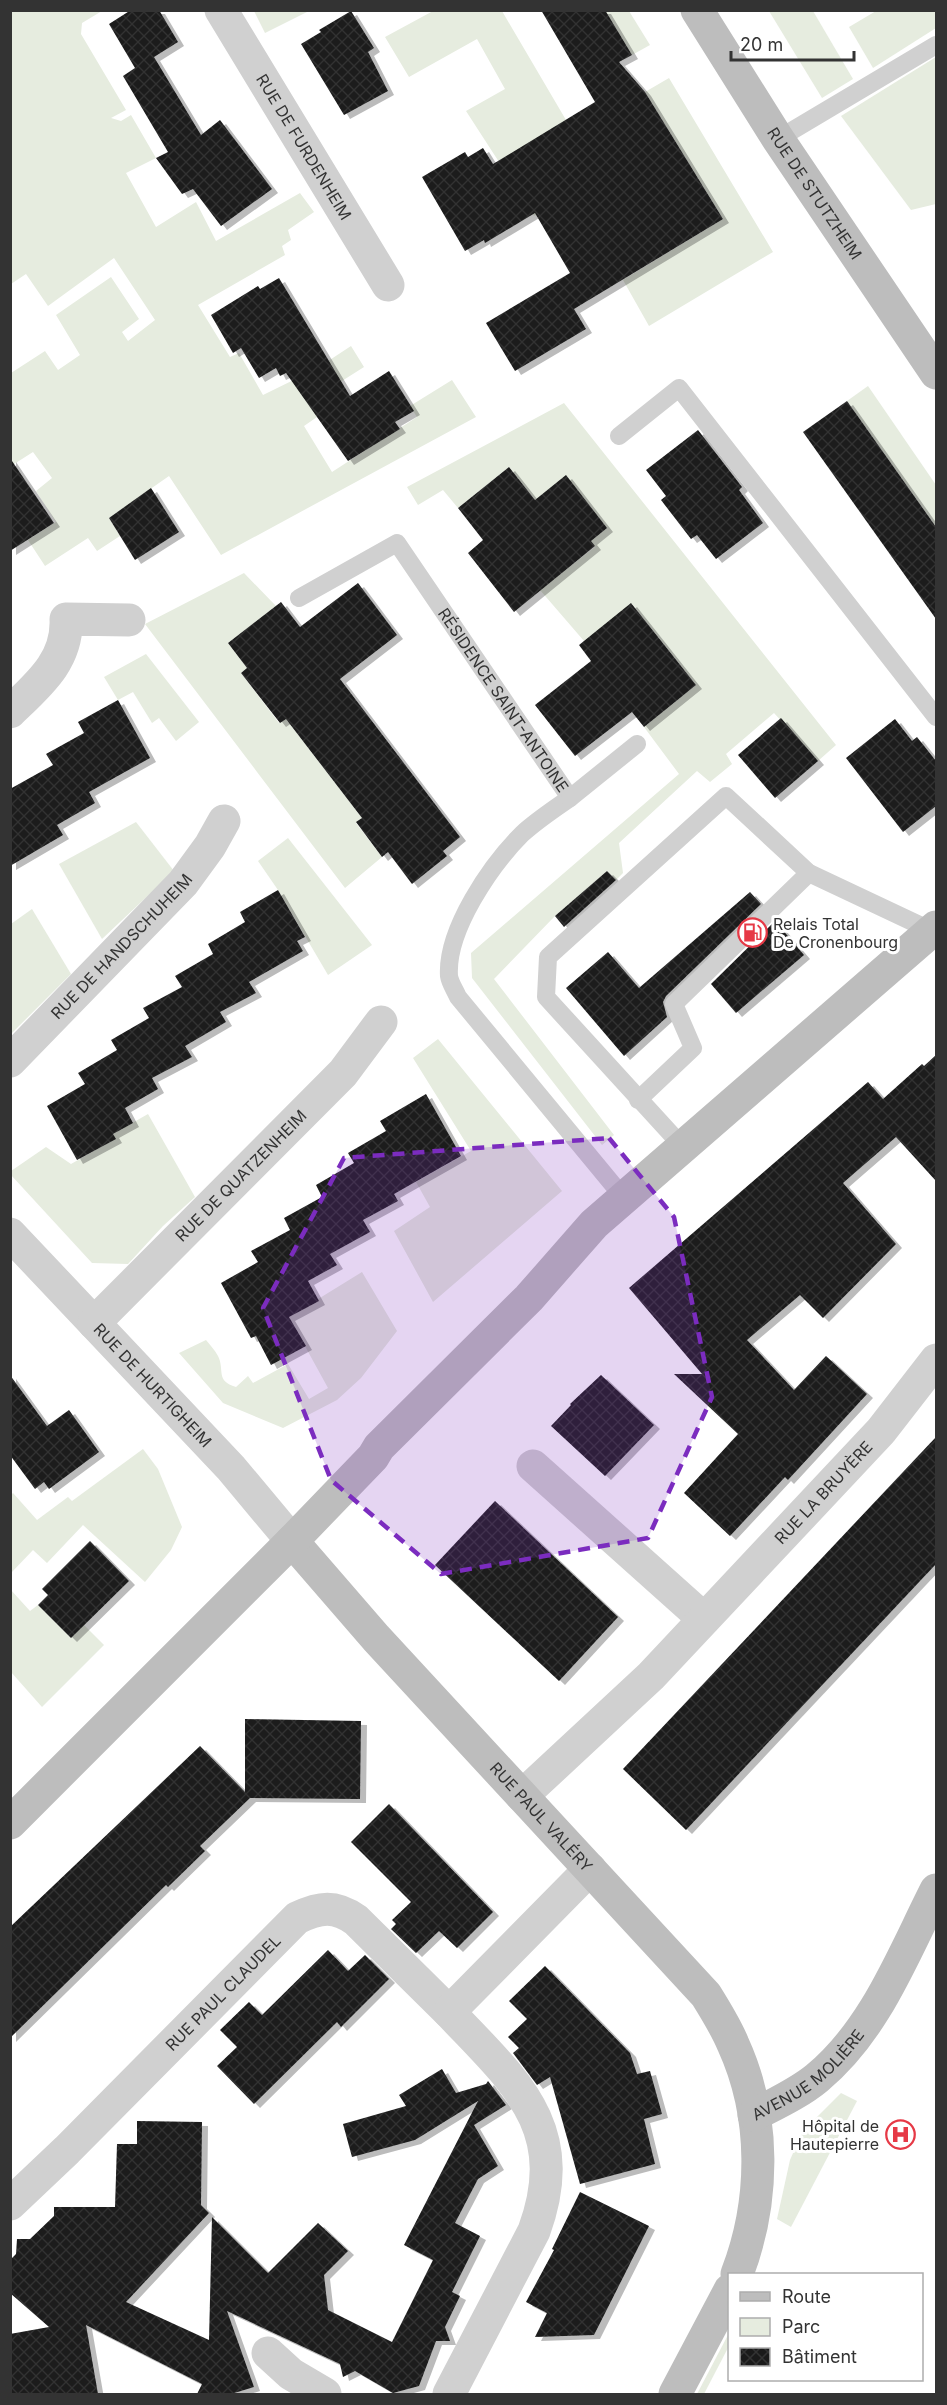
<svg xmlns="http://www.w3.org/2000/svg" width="947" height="2405" viewBox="0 0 947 2405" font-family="Inter,sans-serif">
<defs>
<pattern id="building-cross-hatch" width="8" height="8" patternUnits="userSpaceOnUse" patternTransform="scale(1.5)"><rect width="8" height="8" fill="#1a1a1a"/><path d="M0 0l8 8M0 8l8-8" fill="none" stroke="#333"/></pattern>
<filter id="shadow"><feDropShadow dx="6" dy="4" stdDeviation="0" flood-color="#0004"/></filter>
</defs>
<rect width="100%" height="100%" fill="#fff"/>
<!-- green -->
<g fill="#e6ecdf">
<polygon points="11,11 102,11 82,23 81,34 126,110 111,118 121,121 131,115 156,158 126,173 156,227 196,202 216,241 300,193 314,212 288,230 291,240 282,246 285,255 198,305 230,357 239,353 263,395 316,369 351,346 364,367 323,393 315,414 317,417 304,426 332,472 417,417 410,406 452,380 476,417 221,555 169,476 109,518 120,536 97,551 88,538 45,566 28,540 56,522 36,491 52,478 33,452 11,466 11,373 45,351 58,370 80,355 56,315 111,277 139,319 122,332 128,341 155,320 114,258 48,306 26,274 11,284"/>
<polygon points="254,11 309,11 265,33"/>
<polygon points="433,11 502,11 566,120 572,195 534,216 466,111 505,89 477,39 409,77 385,37"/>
<polygon points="605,11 629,11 650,45 632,55"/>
<polygon points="769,11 813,11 853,79 822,98"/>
<polygon points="876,11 936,11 936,28 873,68 849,27"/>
<polygon points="936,57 936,204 911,210 841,116"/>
<polygon points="669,78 773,252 649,326 623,280 723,219 645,92"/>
<polygon points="868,386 936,485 936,527 847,401"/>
<polygon points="564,403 836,745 818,761 774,713 726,754 732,764 710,782 697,771 619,843 623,873 616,880 607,871 555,916 494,979 614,1135 602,1145 472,978 471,953 679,774 644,727 696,685 632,604 584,641 540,590 595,547 591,541 607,528 566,476 535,500 509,467 458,508 443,490 418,505 407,487"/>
<polygon points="244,573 276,606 228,643 247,668 241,673 279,723 286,719 362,818 356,823 382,857 345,888 145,624"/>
<polygon points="146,654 199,722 176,741 159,718 152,723 133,692 118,700 104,677"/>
<polygon points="136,822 174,871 102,939 59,864"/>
<polygon points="288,838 372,945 328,975 278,890 258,861"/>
<polygon points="32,909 71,974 11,1034 11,924"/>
<polygon points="438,1039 562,1191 433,1302 394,1231 430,1207 416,1182 471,1151 413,1058"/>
<polygon points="148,1114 195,1197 163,1226 128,1264 92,1263 11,1175 11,1171 46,1147 71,1164 115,1139 113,1134"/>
<path d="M362,1272L397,1331L361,1378L337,1400L283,1428L223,1403L179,1353L206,1340C210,1345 215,1350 218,1356C225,1370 215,1381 236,1387L248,1376L253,1383L288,1364L309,1399L328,1388L289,1317Z"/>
<polygon points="143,1449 158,1469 182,1527 171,1550 145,1582 83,1525 47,1563 33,1550 11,1573 11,1495 13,1493 37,1520 68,1497 72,1501"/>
<polygon points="10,1589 30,1611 38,1605 71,1638 84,1625 104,1645 42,1707 11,1672"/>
<polygon points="841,2093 857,2101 791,2227 777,2219 790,2160 800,2137 806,2128"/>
<polygon points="729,2333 729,2346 704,2394 697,2394"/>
</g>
<!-- building -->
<g fill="url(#building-cross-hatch)" filter="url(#shadow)">
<polygon points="131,10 159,10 178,42 154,57 201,135 220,120 272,189 221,226 193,189 182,194 156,158 168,152 123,76 135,68 109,24"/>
<polygon points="541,10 605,10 632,55 619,62 645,92 723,219 574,309 586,329 515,371 486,323 570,273 535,213 485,243 484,240 465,251 422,177 465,152 468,157 483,148 493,164 595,102"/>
<polygon points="351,11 374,48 368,52 388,91 344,115 301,44 321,32 319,30"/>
<polygon points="279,278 350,396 389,371 414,411 395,422 400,429 348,461 286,373 280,376 276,368 259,378 241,348 233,353 211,315 258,286 260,289"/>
<polygon points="847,401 936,527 936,619 803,432"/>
<polygon points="698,430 742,487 739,490 763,523 716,559 697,535 691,539 661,500 666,496 646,470"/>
<polygon points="10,458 54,523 10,551"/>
<polygon points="509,467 535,500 566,475 607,528 591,541 595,546 514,612 468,553 483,540 458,508"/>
<polygon points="151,488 179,532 135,560 109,518"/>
<polygon points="358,583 397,635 340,679 460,837 443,851 447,856 412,884 388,852 382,857 356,822 362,818 286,719 280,723 241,673 247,668 228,643 281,602 300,627"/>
<polygon points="631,603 696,685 644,727 632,712 575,756 535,705 591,661 579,645"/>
<polygon points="118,700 150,758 89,792 95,803 57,825 63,835 10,866 10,789 53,765 46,754 84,733 78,722"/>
<polygon points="781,718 818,761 775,798 738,755"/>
<polygon points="895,719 912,741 917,737 936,761 936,806 903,832 846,758"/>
<polygon points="607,871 616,880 564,927 555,916"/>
<polygon points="278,890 305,937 297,941 303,951 249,982 256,993 220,1012 226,1022 185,1046 192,1057 152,1078 158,1089 125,1108 133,1123 113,1134 116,1139 77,1160 47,1106 85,1084 78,1073 117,1050 111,1040 149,1018 143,1008 182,987 175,976 213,954 208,944 245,922 240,912"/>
<polygon points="750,892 761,904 666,996 663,1002 667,1017 624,1056 566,988 608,952 639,988"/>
<polygon points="775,921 804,955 736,1013 711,984"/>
<polygon points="936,1055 936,1181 896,1137 843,1183 896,1244 823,1318 800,1295 747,1340 794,1390 826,1356 867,1394 788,1480 785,1477 730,1536 684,1493 738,1434 674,1374 702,1374 629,1288 868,1082 883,1099 922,1064 924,1066"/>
<polygon points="426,1094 461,1156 394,1194 398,1201 363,1220 370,1232 330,1254 337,1265 308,1281 319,1301 289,1317 306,1346 271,1365 256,1336 251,1338 221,1283 258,1262 251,1251 290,1230 284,1218 322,1197 316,1185 354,1163 348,1153 386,1131 380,1121"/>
<polygon points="10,1375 47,1426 69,1410 99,1452 49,1489 44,1482 35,1489 10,1455"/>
<polygon points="601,1375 654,1425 605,1476 551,1426 571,1405 570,1404"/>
<polygon points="936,1437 936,1564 686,1830 623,1769"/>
<polygon points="495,1501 618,1617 559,1681 435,1565"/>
<polygon points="90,1541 129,1581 71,1638 38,1605 48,1595 42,1589"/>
<polygon points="245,1719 361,1721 360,1799 250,1798 200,1846 205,1851 168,1887 166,1885 10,2038 10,1927 200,1746 245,1792"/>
<polygon points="389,1804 493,1912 457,1948 439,1931 416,1953 391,1929 396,1924 392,1920 411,1902 351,1842"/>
<polygon points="328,1950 348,1971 365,1955 389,1979 341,2027 337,2022 254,2104 217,2066 237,2047 220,2030 249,2002 262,2015"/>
<polygon points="545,1966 630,2053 637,2074 650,2071 662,2114 644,2119 655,2164 580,2184 550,2077 537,2085 513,2053 519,2048 508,2037 527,2019 509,2001"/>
<polygon points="442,2069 456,2093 486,2084 488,2081 506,2105 474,2125 498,2166 478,2179 455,2223 480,2236 452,2292 460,2296 445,2327 450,2341 436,2341 419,2386 393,2393 355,2371 343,2377 340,2364 227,2311 254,2387 231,2394 197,2394 202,2384 86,2325 98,2394 10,2394 10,2334 49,2327 10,2293 10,2260 16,2254 17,2239 30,2239 54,2216 54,2207 115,2207 117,2144 137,2144 137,2121 202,2122 201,2205 209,2213 126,2302 209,2340 212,2217 268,2273 318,2223 348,2251 324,2275 328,2310 392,2342 433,2260 404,2245 478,2101 415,2140 352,2157 343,2124 406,2106 399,2095"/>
<polygon points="580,2192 649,2226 594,2335 535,2337 547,2313 526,2302 554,2250 552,2249"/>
</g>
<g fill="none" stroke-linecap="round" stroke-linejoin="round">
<!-- lane -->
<g stroke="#d0d0d0" stroke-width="18">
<polyline points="778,139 936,45"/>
<polyline points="619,436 679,388 936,717"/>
<path id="s1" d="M299,598L397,543L570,798C554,809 536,821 522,834C491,865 446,930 449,976C450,983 455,990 458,997L624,1198"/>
<polyline points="570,798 637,744"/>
<polyline points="638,1100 693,1048 674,1004 809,873 932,931"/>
<polyline points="683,1147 546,997 548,957 726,796 809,873"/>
</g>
<!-- street -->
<g stroke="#d0d0d0" stroke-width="33">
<path id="s2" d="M221,10L388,285"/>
<path d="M10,712C38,685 68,661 66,619L129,620"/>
<path id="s3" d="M10,1061L183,883L210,846L224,821"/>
<path id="s4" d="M10,1234L231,1468L292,1541"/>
<path id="s5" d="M94,1323L343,1073L381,1022"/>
<polyline points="533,1466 704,1619"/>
<path id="s6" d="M522,1796L651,1676L881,1431L936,1360"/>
<path id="s7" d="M10,2204L67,2150L297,1918C320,1907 335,1905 356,1920L449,2012"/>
<polyline points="268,2353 291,2374 325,2394"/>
<path d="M449,2394L534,2231C572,2127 515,2082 449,2012L590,1869"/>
</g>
<!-- secondary -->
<g stroke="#bdbdbd" stroke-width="33">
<path id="s8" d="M697,10L778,139L936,373"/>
<path id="s9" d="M292,1541L376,1638L706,1995C716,2011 726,2027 733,2044C766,2116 765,2201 737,2274"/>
<polyline points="10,1823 292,1541 373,1457 379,1447 529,1298 594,1224 936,927"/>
<path id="s10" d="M754,2115C775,2104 799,2093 817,2078C875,2030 903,1955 936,1890"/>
<polyline points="675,2394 730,2290"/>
</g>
</g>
<!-- marked area -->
<path fill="#7b2cbf" fill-opacity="0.2" stroke="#7b2cbf" stroke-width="4.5" stroke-dasharray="12 8" stroke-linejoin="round" d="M609,1138L674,1217L712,1397L648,1538L441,1574L331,1480L263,1308L344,1158Z"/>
<!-- icons -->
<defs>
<symbol id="fuel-ring" viewBox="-11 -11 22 22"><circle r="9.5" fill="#fff" stroke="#e63946" stroke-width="1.5"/><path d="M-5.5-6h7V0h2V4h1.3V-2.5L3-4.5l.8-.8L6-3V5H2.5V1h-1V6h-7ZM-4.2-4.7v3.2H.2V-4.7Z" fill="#e63946"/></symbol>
<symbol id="hospital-ring" viewBox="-11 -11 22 22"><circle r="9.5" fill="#fff" stroke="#e63946" stroke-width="1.5"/><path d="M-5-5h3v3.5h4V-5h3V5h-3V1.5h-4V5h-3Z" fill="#e63946"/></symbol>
</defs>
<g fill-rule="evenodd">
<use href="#fuel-ring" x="736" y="916" width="33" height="33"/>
<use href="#hospital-ring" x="884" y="2118" width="33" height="33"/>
</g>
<g text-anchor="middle" stroke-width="6" stroke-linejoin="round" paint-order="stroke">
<!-- street labels -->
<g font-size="16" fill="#333" stroke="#fff">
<text dy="6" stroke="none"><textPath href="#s2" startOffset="160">RUE DE FURDENHEIM</textPath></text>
<text dy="6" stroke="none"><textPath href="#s8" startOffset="218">RUE DE STUTZHEIM</textPath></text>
<text dy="6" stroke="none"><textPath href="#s1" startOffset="302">RÉSIDENCE SAINT-ANTOINE</textPath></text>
<text dy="6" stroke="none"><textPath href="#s3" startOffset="160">RUE DE HANDSCHUHEIM</textPath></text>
<text dy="6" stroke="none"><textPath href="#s5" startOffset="208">RUE DE QUATZENHEIM</textPath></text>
<text dy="6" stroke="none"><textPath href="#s4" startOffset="208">RUE DE HURTIGHEIM</textPath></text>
<text dy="6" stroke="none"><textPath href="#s6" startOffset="428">RUE LA BRUYÈRE</textPath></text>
<text dy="6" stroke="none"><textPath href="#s9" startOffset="372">RUE PAUL VALÉRY</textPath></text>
<text dy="6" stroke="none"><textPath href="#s7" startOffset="300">RUE PAUL CLAUDEL</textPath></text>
<text dy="6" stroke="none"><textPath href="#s10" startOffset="68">AVENUE MOLIÈRE</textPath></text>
</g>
<!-- poi labels -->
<g font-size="16" fill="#333" stroke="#fff" text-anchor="start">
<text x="773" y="930">Relais Total<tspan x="773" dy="18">De Cronenbourg</tspan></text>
<text x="879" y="2132" text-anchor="end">Hôpital de<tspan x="879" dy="18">Hautepierre</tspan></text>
</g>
</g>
<!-- border -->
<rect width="947" height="2405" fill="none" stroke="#333333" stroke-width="24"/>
<!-- legend -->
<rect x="728" y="2273" width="195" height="108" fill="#ffffff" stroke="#adadad" stroke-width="1.5"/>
<rect x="740" y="2292" width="30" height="9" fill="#bdbdbd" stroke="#adadad" stroke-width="1.5"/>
<text x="782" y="2303" font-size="18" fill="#333333">Route</text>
<rect x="740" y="2318" width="30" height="18" fill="#e6ecdf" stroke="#adadad" stroke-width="1.5"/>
<text x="782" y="2333" font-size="18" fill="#333333">Parc</text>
<rect x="740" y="2348" width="30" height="18" fill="url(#building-cross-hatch)" stroke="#adadad" stroke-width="1.5"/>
<text x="782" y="2363" font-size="18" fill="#333333">Bâtiment</text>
<!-- scale -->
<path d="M731 51v9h123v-9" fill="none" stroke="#333333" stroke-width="3"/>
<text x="740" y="51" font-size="18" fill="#333333" stroke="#ffffff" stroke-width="4.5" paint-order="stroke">20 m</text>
</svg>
